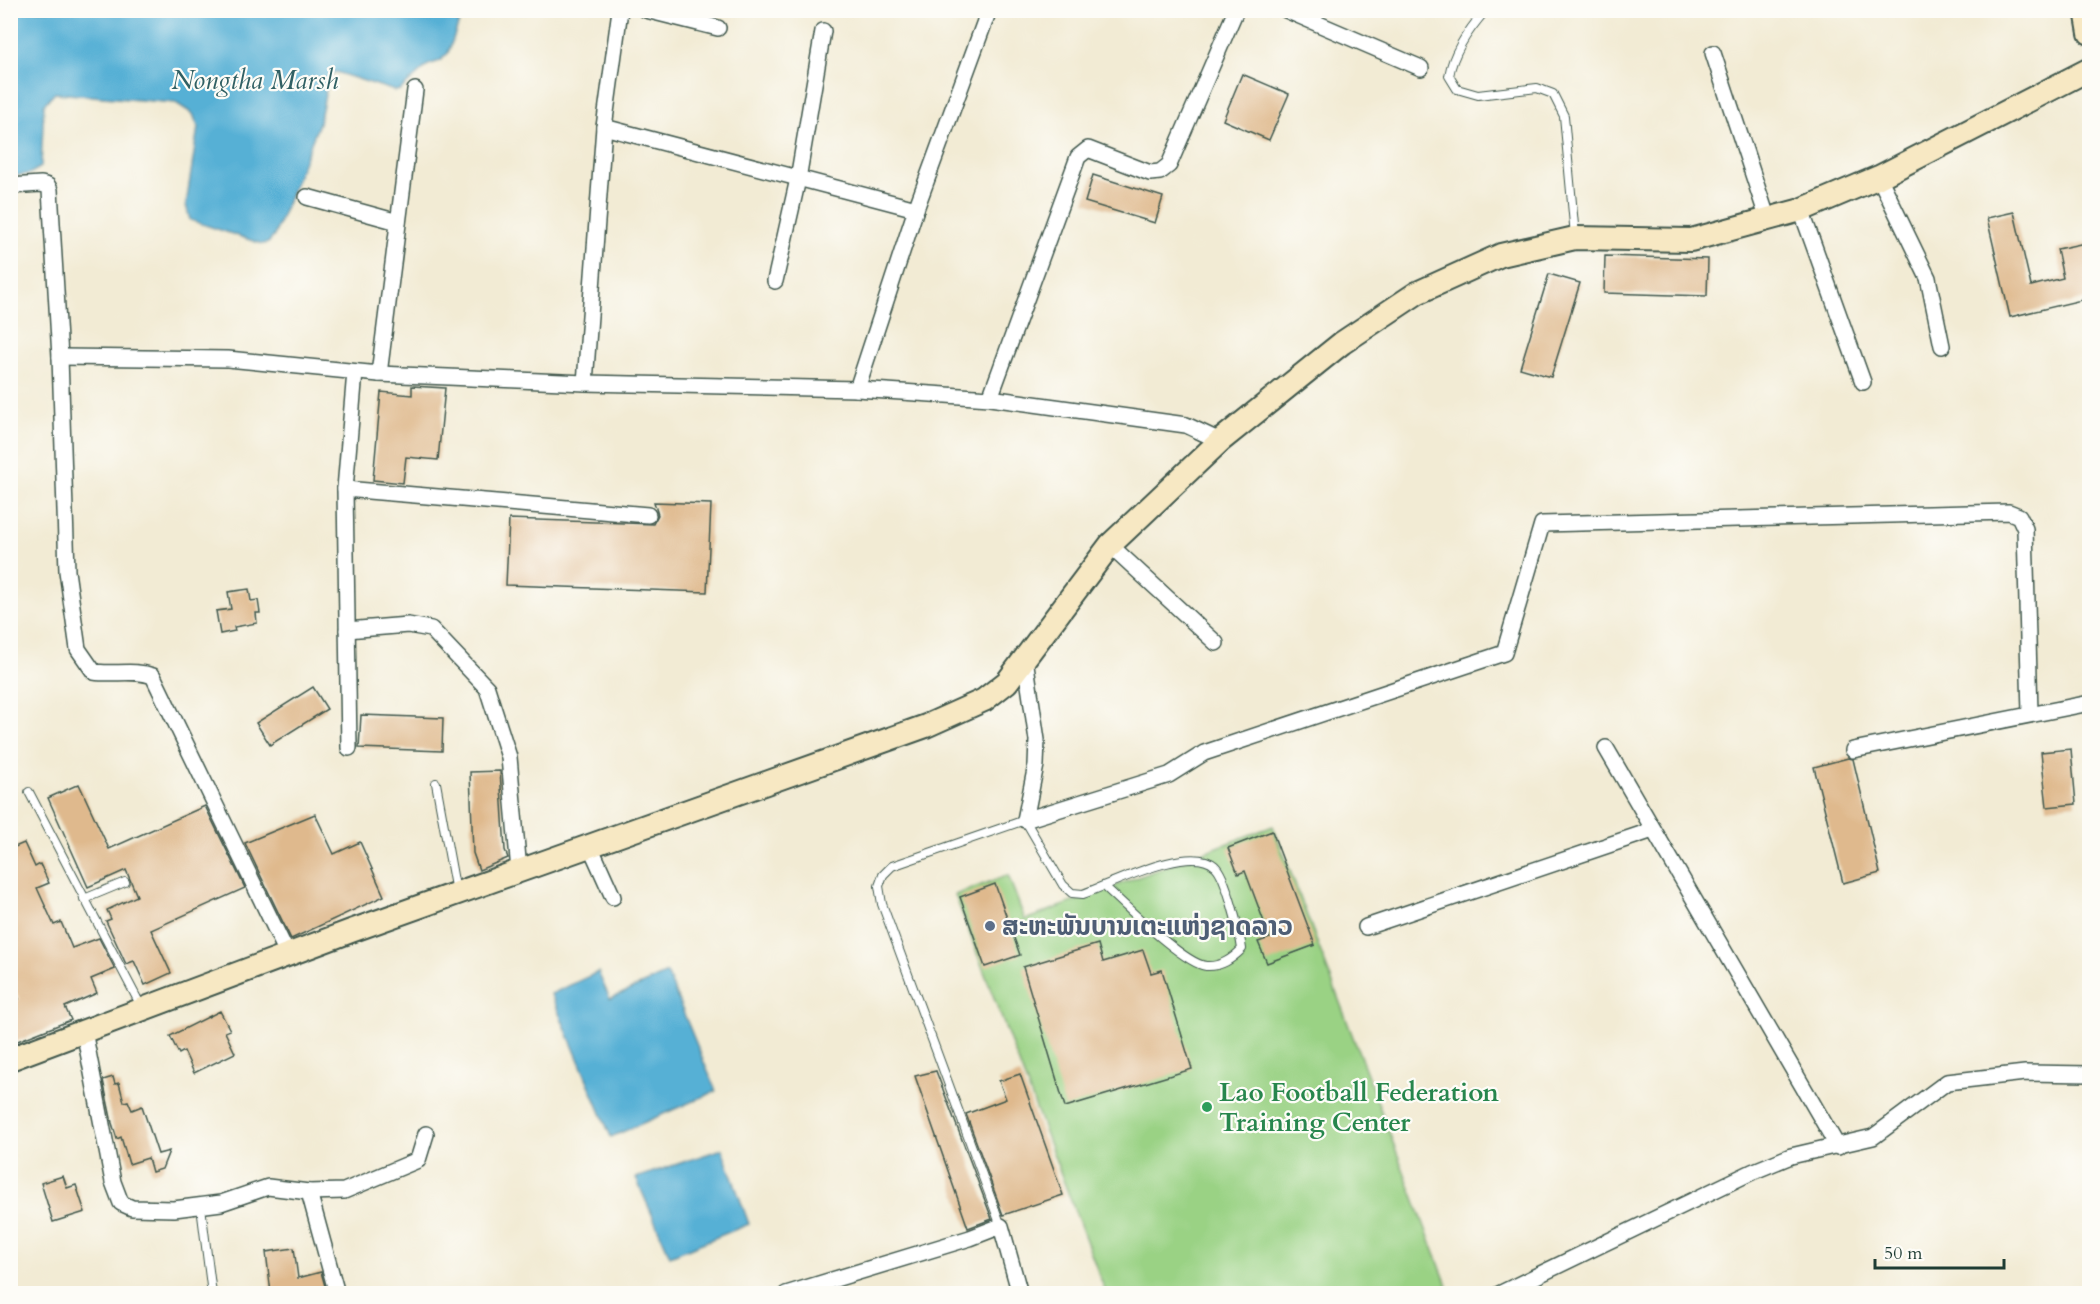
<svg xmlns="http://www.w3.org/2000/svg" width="2100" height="1304" viewBox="0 0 2100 1304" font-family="Cardo,'Noto Sans Lao',serif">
<rect width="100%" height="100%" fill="#fdfcf7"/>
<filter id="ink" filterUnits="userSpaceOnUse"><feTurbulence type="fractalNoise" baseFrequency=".0167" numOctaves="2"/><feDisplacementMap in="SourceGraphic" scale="12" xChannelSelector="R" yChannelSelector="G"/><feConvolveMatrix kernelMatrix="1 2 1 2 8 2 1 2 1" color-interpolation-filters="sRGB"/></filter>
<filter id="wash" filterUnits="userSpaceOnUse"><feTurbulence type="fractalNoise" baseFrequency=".008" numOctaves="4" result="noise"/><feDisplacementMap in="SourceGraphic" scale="24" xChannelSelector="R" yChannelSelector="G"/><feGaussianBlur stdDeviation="1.35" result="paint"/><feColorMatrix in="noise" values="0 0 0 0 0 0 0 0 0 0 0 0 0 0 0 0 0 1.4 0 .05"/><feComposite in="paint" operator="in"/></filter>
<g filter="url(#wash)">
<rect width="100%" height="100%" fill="#f2ebd4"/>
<!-- green -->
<polygon fill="#9ad284" stroke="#5c885c" stroke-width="1.5" points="1273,826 1450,1293 1106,1293 955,895 1008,875 1025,920"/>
<!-- water -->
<g fill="#57b0d5" stroke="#3b7684" stroke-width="1.5">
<polygon points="11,10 463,10 463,11 448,53 440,61 428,65 400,90 395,91 336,72 329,76 319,123 274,236 268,243 262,244 190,220 186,205 198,127 193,114 176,103 55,93 44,104 41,167 29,174 11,176"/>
<polygon points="598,972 610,999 667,973 716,1091 611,1137 551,994"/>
<polygon points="722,1149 749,1224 670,1256 636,1178"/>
</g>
<g id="blocks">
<!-- building -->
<g fill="#dfb98d">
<polygon points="1242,74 1289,94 1269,140 1223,120"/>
<polygon points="1093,175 1163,197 1155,223 1085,202"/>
<polygon points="2014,212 2031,286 2063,278 2057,249 2090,242 2090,298 2010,317 1987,218"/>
<polygon points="1605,256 1708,259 1707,296 1604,293"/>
<polygon points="1549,274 1580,283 1551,377 1520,368"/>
<polygon points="412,386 445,388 438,460 406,457 403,483 373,480 381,392 412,395"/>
<polygon points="654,502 711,504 707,592 506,585 509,519 653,524 658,515"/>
<polygon points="249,589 251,601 258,600 260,613 256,613 257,623 234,627 235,631 220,634 216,611 231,609 228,592"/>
<polygon points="313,687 327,709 270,745 256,723"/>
<polygon points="361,715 443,718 442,751 359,748"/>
<polygon points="2071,749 2076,804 2047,807 2041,752"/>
<polygon points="1848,758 1853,759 1880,873 1843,883 1814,767"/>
<polygon points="500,771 505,850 508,858 479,870 473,853 470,772"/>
<polygon points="79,784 109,849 205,806 245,888 151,930 171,973 145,985 134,961 126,964 106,921 111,919 107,910 137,896 126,870 88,887 48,798"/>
<polygon points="315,814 334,854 360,842 384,896 291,939 245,843"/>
<polygon points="1272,831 1315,945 1267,963 1258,942 1270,938 1245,871 1238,874 1228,848"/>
<polygon points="24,843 35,867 40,864 49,883 37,888 54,925 61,922 72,948 99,938 115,969 91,979 97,993 65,1007 71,1020 10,1044 10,1003 19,999 10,980 10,849"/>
<polygon points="995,884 1020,955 985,967 960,897"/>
<polygon points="1098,944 1103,962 1143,950 1151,973 1162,970 1192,1069 1065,1107 1023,967"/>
<polygon points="220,1011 230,1030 225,1032 235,1053 194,1073 184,1051 179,1054 170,1036"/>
<polygon points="936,1071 992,1219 968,1228 915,1076"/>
<polygon points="1020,1074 1063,1195 1003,1215 966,1114 1006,1099 999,1081"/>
<polygon points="113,1077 115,1084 119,1083 124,1102 128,1101 132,1110 142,1106 158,1154 169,1151 162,1169 152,1172 148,1158 129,1164 121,1137 117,1139 112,1123 103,1080"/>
<polygon points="63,1176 67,1188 76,1185 85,1212 53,1222 41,1183"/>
<polygon points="294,1248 298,1278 321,1272 327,1293 271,1293 266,1252"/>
</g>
</g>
</g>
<g filter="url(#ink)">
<use href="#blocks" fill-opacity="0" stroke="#3f574c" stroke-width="1.5"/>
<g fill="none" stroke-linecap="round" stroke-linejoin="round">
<defs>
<g id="lane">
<path d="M1486,10C1470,28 1453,52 1449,76L1457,89L1478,95L1537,88L1553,94L1564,116L1575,236"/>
<polyline points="436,783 456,892"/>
<polyline points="29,792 142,1008"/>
<polyline points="84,899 125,882"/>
<polyline points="201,1207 212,1294"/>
<path d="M1001,1226L882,904L879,886L883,875L892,866L1025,820L1063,885L1072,893L1083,894C1112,884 1190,843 1215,866C1226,875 1240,934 1242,949C1232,959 1221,967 1206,966C1184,964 1123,903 1104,886"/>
</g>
<g id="street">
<polyline points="646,10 718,28"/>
<polyline points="1286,10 1421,68"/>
<polyline points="1713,53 1768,220"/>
<polyline points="604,127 916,209"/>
<polyline points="1879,177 1928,278 1942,346"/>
<path d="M10,186L41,184L48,186L50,190L60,357L67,571L78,649L94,672C114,675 134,669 153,676L288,955"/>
<polyline points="307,197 398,222"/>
<polyline points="1801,210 1863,382"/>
<polyline points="775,281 798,179 823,31"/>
<polyline points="60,357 228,359 379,374 585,383 857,389 990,398 1186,425 1220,441"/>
<polyline points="379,374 415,90"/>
<polyline points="585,383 604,127 620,10"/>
<polyline points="857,389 916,209 989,10"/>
<polyline points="990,398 1078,157 1088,149 1150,173 1160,172 1169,165 1236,10"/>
<polyline points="345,489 648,515"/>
<polyline points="1110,545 1216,643"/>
<polyline points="347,630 408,625 431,629 487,688 509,757 519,871"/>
<polyline points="1025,658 1037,740 1036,765 1025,820 1169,775 1204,753 1504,653 1542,524 2009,512 2019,516 2025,529 2030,713"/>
<polyline points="349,748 345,489 355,372"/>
<polyline points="1606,748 1838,1147"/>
<polyline points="1853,750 2090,703"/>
<polyline points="590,846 613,897"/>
<polyline points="1366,927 1653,830"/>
<polyline points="84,1031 113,1182 121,1203 132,1208 174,1209 221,1203 268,1187 309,1192 344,1191 418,1160 426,1134"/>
<polyline points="309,1192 337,1294"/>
<polyline points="786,1294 970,1238 1001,1226 1020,1294"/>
<polyline points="1499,1294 1752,1172 1791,1156 1873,1137 1947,1082 2025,1073 2090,1074"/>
</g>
<g id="secondary">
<polyline points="2086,10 2090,33"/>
<polyline points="10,1059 351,931 926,726 984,700 1007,682 1110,545 1220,441 1342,343 1417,293 1501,255 1575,238 1691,240 1801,210 1879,177 2090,69"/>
</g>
</defs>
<!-- lane casing -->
<use href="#lane" stroke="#3f574c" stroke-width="10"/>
<!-- street casing -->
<use href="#street" stroke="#3f574c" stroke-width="18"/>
<!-- secondary casing -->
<use href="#secondary" stroke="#3f574c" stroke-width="26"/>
<!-- lane -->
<use href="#lane" stroke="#fff" stroke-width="8"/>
<!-- street -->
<use href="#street" stroke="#fff" stroke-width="15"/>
<!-- secondary -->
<use href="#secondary" stroke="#f7e8c3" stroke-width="22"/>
</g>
</g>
<!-- markers -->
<circle fill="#5c6f8a" stroke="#fdfcf7" stroke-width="2" cx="990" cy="926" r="6"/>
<circle fill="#2e9e5b" stroke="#fdfcf7" stroke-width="2" cx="1207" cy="1107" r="6"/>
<g text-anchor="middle" stroke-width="4.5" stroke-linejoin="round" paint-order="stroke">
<!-- service labels -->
<g font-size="26" font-weight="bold" fill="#4e5e75" stroke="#fdfcf7" text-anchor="start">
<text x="1002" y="935">ສະຫະພັນບານເຕະແຫ່ງຊາດລາວ</text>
</g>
<!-- leisure labels -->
<g font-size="26" font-weight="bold" fill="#27864d" stroke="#fdfcf7" text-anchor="start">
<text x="1219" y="1101">Lao Football Federation<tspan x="1219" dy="30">Training Center</tspan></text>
</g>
<!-- water labels -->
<g font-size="27" font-style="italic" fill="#306064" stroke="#fdfcf7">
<text x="255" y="89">Nongtha Marsh</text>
</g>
</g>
<!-- margin -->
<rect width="2100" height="1304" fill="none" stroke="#fdfcf7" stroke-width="36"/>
<!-- scale -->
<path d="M1875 1259v9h129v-9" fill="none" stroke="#1f3d34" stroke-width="3"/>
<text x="1884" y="1259" font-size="18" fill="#1f3d34" stroke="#fdfcf7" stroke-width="4.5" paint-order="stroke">50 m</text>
</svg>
